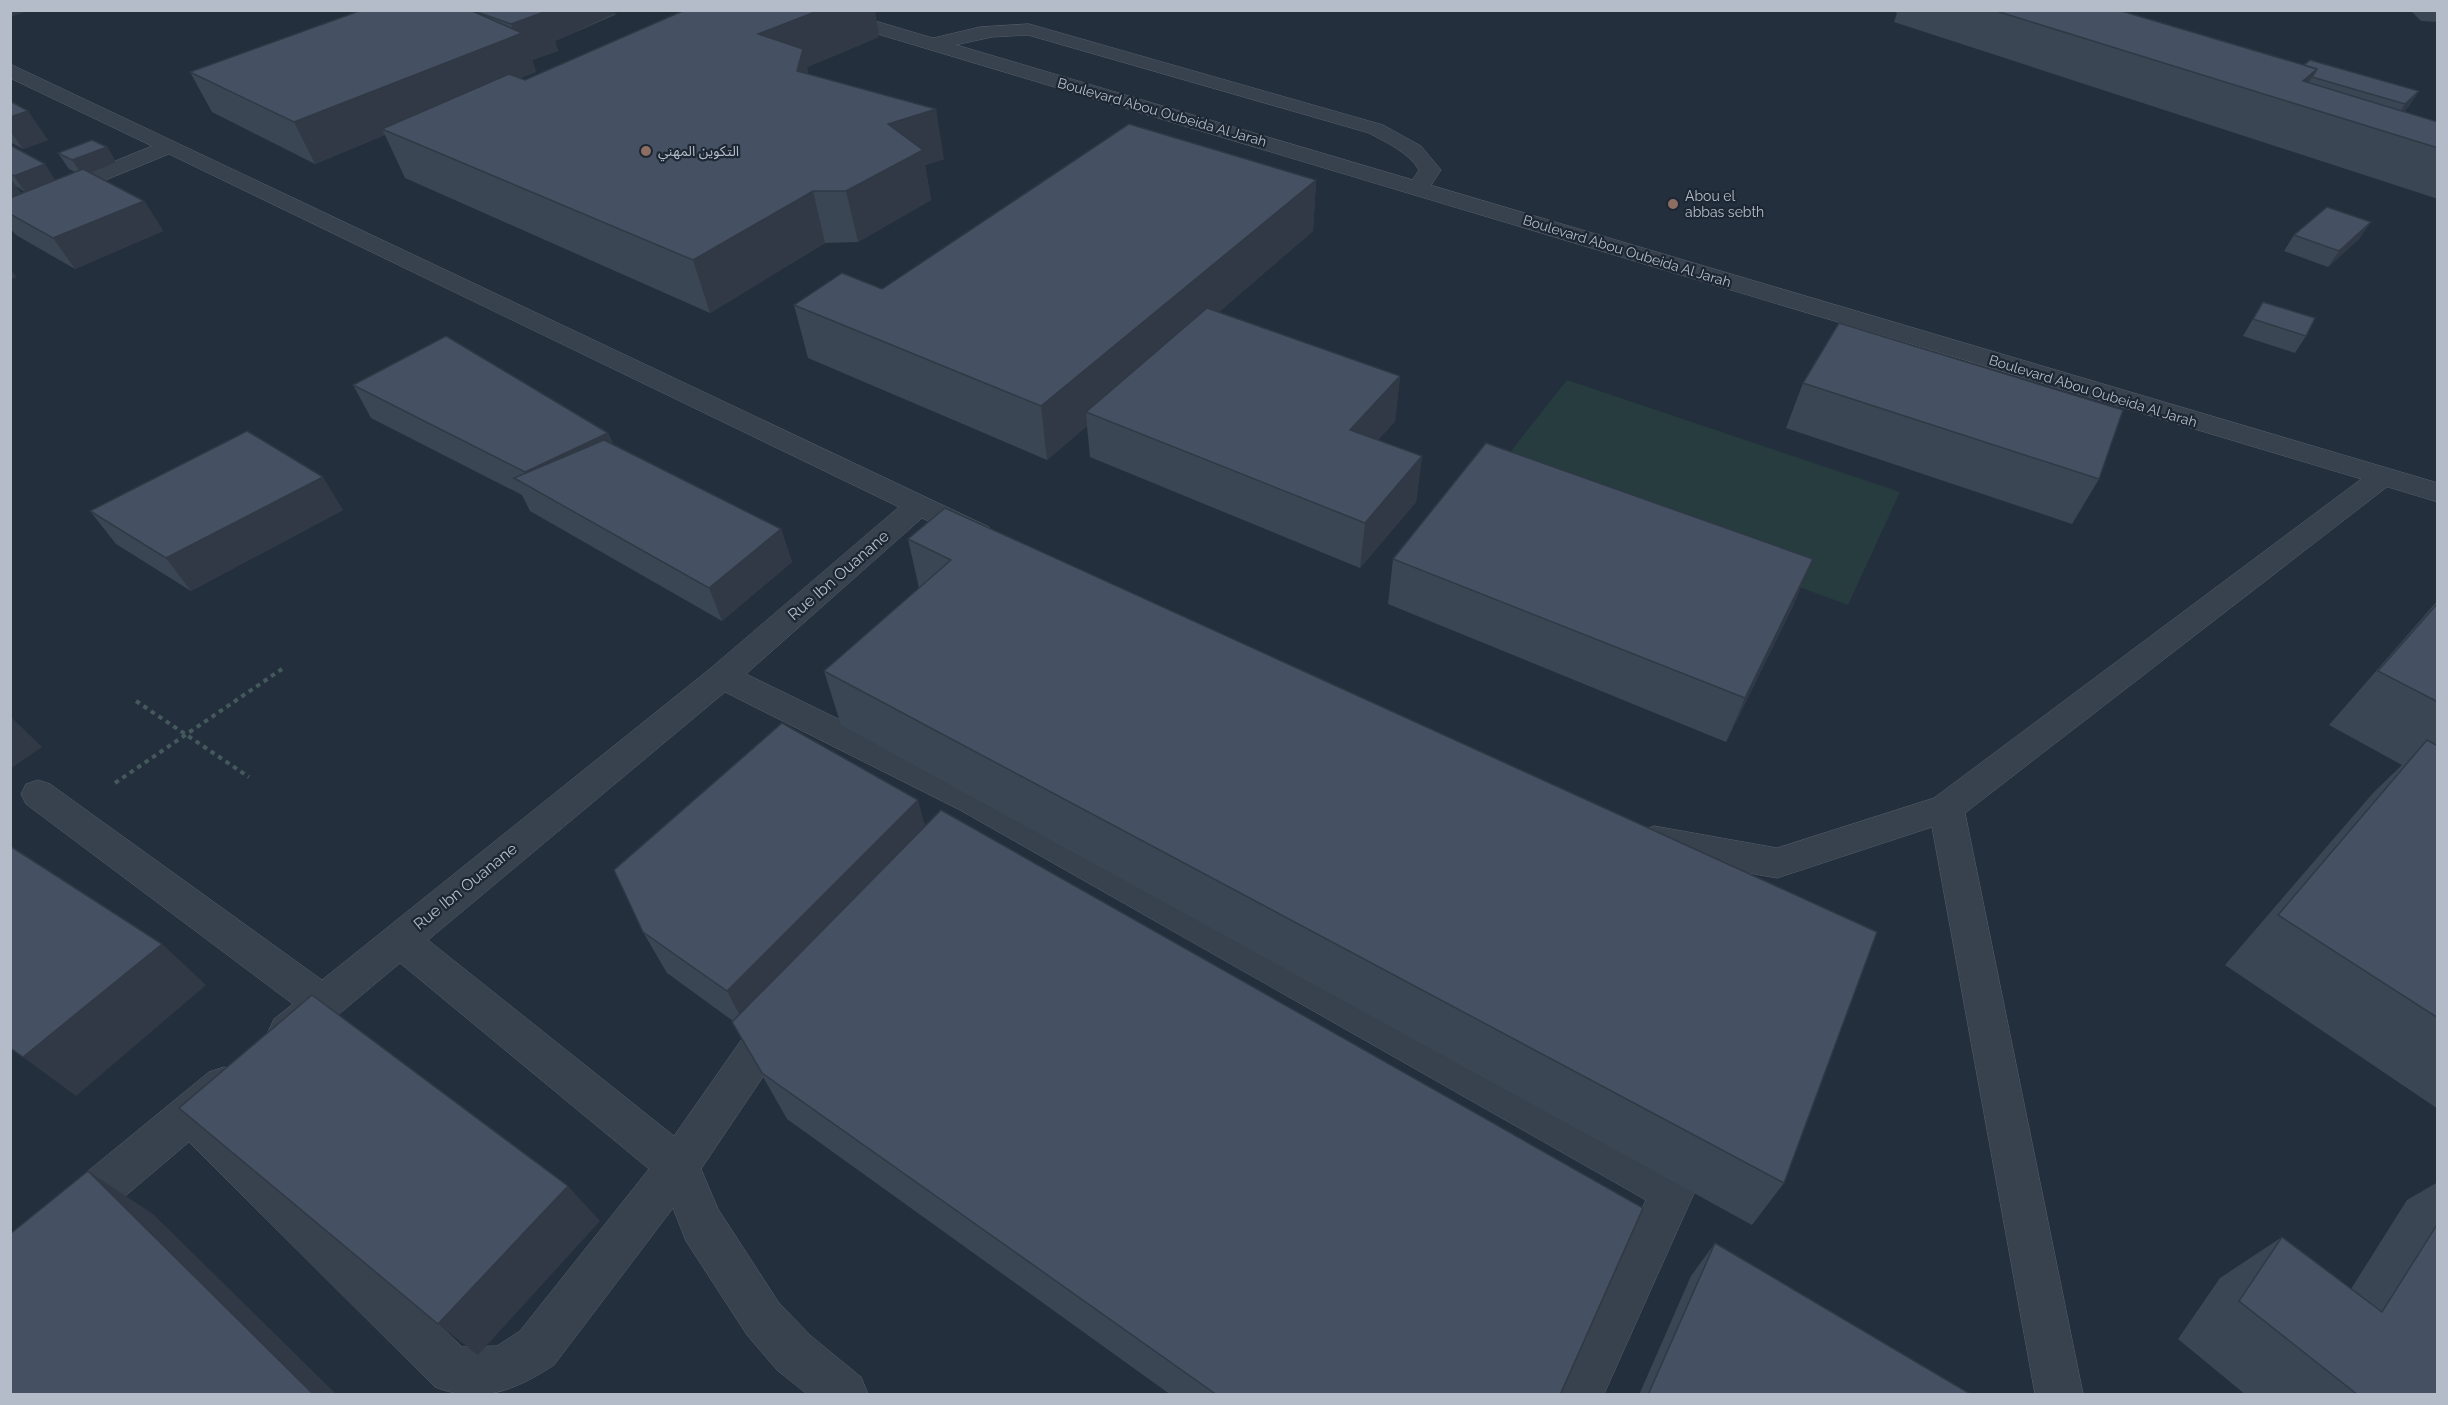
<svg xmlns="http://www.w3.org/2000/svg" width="2448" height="1405" viewBox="0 0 2448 1405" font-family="Raleway,'Noto Sans Arabic',sans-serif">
<rect width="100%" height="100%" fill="#242f3e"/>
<!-- green -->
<polygon fill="#263c3f" points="1567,380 1900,492 1848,605 1493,474"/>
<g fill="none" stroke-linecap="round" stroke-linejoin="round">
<defs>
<path id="service" d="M1029,24L1383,125L1421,146L1441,170L1426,193L1418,195L1410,193L1407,188L1419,170C1408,152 1387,143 1369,133L1028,35L992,37L932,50L925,48L923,44L925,40L980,27Z"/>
<g id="minor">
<path d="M10,64L989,527L994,534L989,541L979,544L969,541L922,518L746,674L984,790L1688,1176L1695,1191L1604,1394H1556L1646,1200L960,810L725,692L428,940L674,1136L763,1009L777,1004L791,1009L797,1022L791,1035L701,1169L718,1209L779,1303L811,1336L861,1377L868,1394H807L777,1370L747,1335L686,1241L673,1208L554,1365C516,1390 480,1405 435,1387L189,1142L26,1280L10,1286V1235L209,1072L224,1067L239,1072L245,1086L239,1100L221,1115L462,1347L497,1346L520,1331L649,1169L400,963L302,1045L288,1050L274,1045L268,1032L274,1019L293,1004L26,804L21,794L26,784L38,780L50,784L322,980L711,668L899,507L169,154L10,219V204L152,146L10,78Z"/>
<polygon points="2382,468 2392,471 2396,477 2392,483 1965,813 2083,1394 2035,1394 1932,827 1777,878 1654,856 1641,851 1636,841 1641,831 1654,826 1777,848 1934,798 2372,471"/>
</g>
<polygon id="tertiary" points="808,10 838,10 2438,483 2438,502 811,14"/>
</defs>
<!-- service casing -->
<use href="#service" stroke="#565f6c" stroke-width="1"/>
<!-- minor casing -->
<use href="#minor" stroke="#565f6c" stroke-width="1"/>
<!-- tertiary casing -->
<use href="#tertiary" stroke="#565f6c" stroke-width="1"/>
<!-- path -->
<g stroke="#44595c" stroke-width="4" stroke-dasharray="4.5 4.5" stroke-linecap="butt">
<polyline points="136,701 249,777"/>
<polyline points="115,783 282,669"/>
</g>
<!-- service -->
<use href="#service" fill="#38414e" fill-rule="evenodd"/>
<!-- minor -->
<use href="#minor" fill="#38414e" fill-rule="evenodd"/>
<!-- tertiary -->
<use href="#tertiary" fill="#38414e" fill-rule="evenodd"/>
</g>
<!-- wall -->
<g fill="#3b4654">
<polygon points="362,10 617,14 555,41 558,51 532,60 536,72 520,78 525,80 879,37 807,67 808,74 944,159 925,165 931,200 858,242 825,243 710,313 405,178 385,135 315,164 212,112 190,72"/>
<polygon points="1890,10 2083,10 2304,65 2419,91 2409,106 2404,111 2438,122 2438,199 1894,22 1897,13"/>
<polygon points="2410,10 2438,10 2438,22 2421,21"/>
<polygon points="10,101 48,140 23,149 10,142"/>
<polygon points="10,145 25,192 16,186 21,193 10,198"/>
<polygon points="107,147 116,162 90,173 144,201 163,231 75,269 16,235 10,228 10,198 75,172 69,169 58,153"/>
<polygon points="1316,180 1313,231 1219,312 1400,376 1395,421 1378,440 1422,456 1416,502 1360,568 1090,457 1087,426 1047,460 808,358 794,305 882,289"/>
<polygon points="2294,235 2360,238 2328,267 2284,251"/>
<polygon points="2263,302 2306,336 2295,353 2243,336"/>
<polygon points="1803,383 2099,479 2072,524 1786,428"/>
<polygon points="353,385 608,433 613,444 781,529 792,562 722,621 530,511 522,495 371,418"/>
<polygon points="945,508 1784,1183 1752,1225 841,725 824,671 919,588 908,539"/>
<polygon points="343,510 191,591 116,544 90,511"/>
<polygon points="1393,559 1794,604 1726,742 1388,604"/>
<polygon points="2438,600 2438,1109 2225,965 2373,793 2402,765 2329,725"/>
<polygon points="925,826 1560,1395 1171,1395 787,1119 732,1022 733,1021 667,973 643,932"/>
<polygon points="2438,1182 2438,1395 2246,1395 2178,1339 2220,1278 2282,1237 2351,1289 2407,1200"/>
<polygon points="1715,1243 1972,1395 1639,1395 1691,1276"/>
</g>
<!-- shaded-wall -->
<g fill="#303945">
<polygon points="10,10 31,10 10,17"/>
<polygon points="540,10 622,10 555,41 558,51 532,60 536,72 390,132 382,129 385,135 315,164 294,122 515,35 511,24"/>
<polygon points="820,10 875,10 879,37 807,67 813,97 758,34"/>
<polygon points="2317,69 2296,104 2303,81"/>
<polygon points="2419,91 2409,106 2395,120 2405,104"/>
<polygon points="936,109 944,159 925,165 931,200 858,242 846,191 888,124"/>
<polygon points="28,111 48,140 23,149 10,131 10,117"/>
<polygon points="107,147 116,162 83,176 72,160"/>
<polygon points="45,164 55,180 25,192 14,176"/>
<polygon points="10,178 21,193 10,198"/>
<polygon points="1316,180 1313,231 1098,417 1086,412 1087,426 1047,460 1041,406"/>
<polygon points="813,191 825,243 710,313 693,260"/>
<polygon points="144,201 163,231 75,269 53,238"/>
<polygon points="2371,222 2360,238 2328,267 2339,251"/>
<polygon points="10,269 17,277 10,280"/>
<polygon points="1400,376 1395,421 1346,475 1350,430"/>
<polygon points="608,433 622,465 533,489 525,472"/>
<polygon points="1422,456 1416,502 1360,568 1365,523"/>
<polygon points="323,477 343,510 191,591 166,558"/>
<polygon points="781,529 792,562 722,621 709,588"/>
<polygon points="1813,559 1794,604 1726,742 1745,698"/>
<polygon points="10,716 42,747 10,769"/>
<polygon points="918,800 930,844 748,1031 727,991"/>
<polygon points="162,944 206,985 76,1096 23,1057"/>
<polygon points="88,1171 153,1214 337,1395 314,1395"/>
<polygon points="568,1186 600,1221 478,1355 438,1324"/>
</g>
<!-- building -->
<g fill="#455162" stroke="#303945" stroke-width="1.5">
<polygon points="362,10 470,10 522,33 294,122 190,72"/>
<polygon points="471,10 543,10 544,12 511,24"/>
<polygon points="685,10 820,10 758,34 803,49 797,71 936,109 888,124 923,150 846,191 813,191 693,260 382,129 509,74 525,80"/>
<polygon points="1993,10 2118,10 2317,69 2303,81 2438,122 2438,148"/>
<polygon points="2310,60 2419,91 2405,104 2312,77 2317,69 2304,65"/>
<polygon points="10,101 28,111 10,117"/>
<polygon points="1129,124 1316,180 1041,406 794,305 842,273 882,289"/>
<polygon points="92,140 107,147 72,160 58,153"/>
<polygon points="10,145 45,164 14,176 10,174"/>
<polygon points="83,169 144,201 53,238 10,214 10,198"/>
<polygon points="2327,207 2371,222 2339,251 2294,235"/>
<polygon points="2263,302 2315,318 2306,336 2253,319"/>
<polygon points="1207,308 1400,376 1350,430 1422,456 1365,523 1086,412"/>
<polygon points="1839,323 2123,410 2099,479 1803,383"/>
<polygon points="446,336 608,433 525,472 353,385"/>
<polygon points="247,431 323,477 166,558 90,511"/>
<polygon points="604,440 781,529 709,588 514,478"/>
<polygon points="1486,443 1813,559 1745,698 1393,559"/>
<polygon points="945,508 1877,932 1784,1183 824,671 951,560 908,539"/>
<polygon points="2438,603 2438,702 2378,671"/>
<polygon points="782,723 918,800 727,991 643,932 614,870"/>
<polygon points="2427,740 2438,746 2438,1018 2278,915"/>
<polygon points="941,810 1643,1208 1560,1395 1217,1395 762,1073 732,1022"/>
<polygon points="10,846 162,944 23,1057 10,1048"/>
<polygon points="312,995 568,1186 438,1324 179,1108"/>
<polygon points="88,1171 314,1395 10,1395 10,1234"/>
<polygon points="2438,1223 2438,1395 2358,1395 2239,1301 2282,1237 2382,1312"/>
<polygon points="1715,1243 1972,1395 1648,1395"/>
</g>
<!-- markers -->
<g fill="#8d6e63" stroke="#1d2633" stroke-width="2">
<circle cx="646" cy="151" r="6"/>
<circle cx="1673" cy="204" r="6"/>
</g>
<g text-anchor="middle" stroke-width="4.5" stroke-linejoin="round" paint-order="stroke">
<!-- far-street labels -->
<g font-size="14" fill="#b4bcc9" stroke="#1d2633">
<text transform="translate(1162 112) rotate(16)" y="5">Boulevard Abou Oubeida Al Jarah</text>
<text transform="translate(1627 251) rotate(17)" y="5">Boulevard Abou Oubeida Al Jarah</text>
<text transform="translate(2093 391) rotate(17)" y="5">Boulevard Abou Oubeida Al Jarah</text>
</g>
<!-- far-poi labels -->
<g font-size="14" fill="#b4bcc9" stroke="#1d2633" text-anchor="start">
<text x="658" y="156">التكوين المهني</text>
<text x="1685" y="201">Abou el<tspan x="1685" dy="16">abbas sebth</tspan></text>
</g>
<!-- street labels -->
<g font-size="16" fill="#b4bcc9" stroke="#1d2633">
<text transform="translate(838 575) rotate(-41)" y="6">Rue Ibn Ouanane</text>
<text transform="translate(465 886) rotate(-39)" y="6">Rue Ibn Ouanane</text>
</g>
</g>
<!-- border -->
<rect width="2448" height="1405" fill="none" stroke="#b4bcc9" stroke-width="24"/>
</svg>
